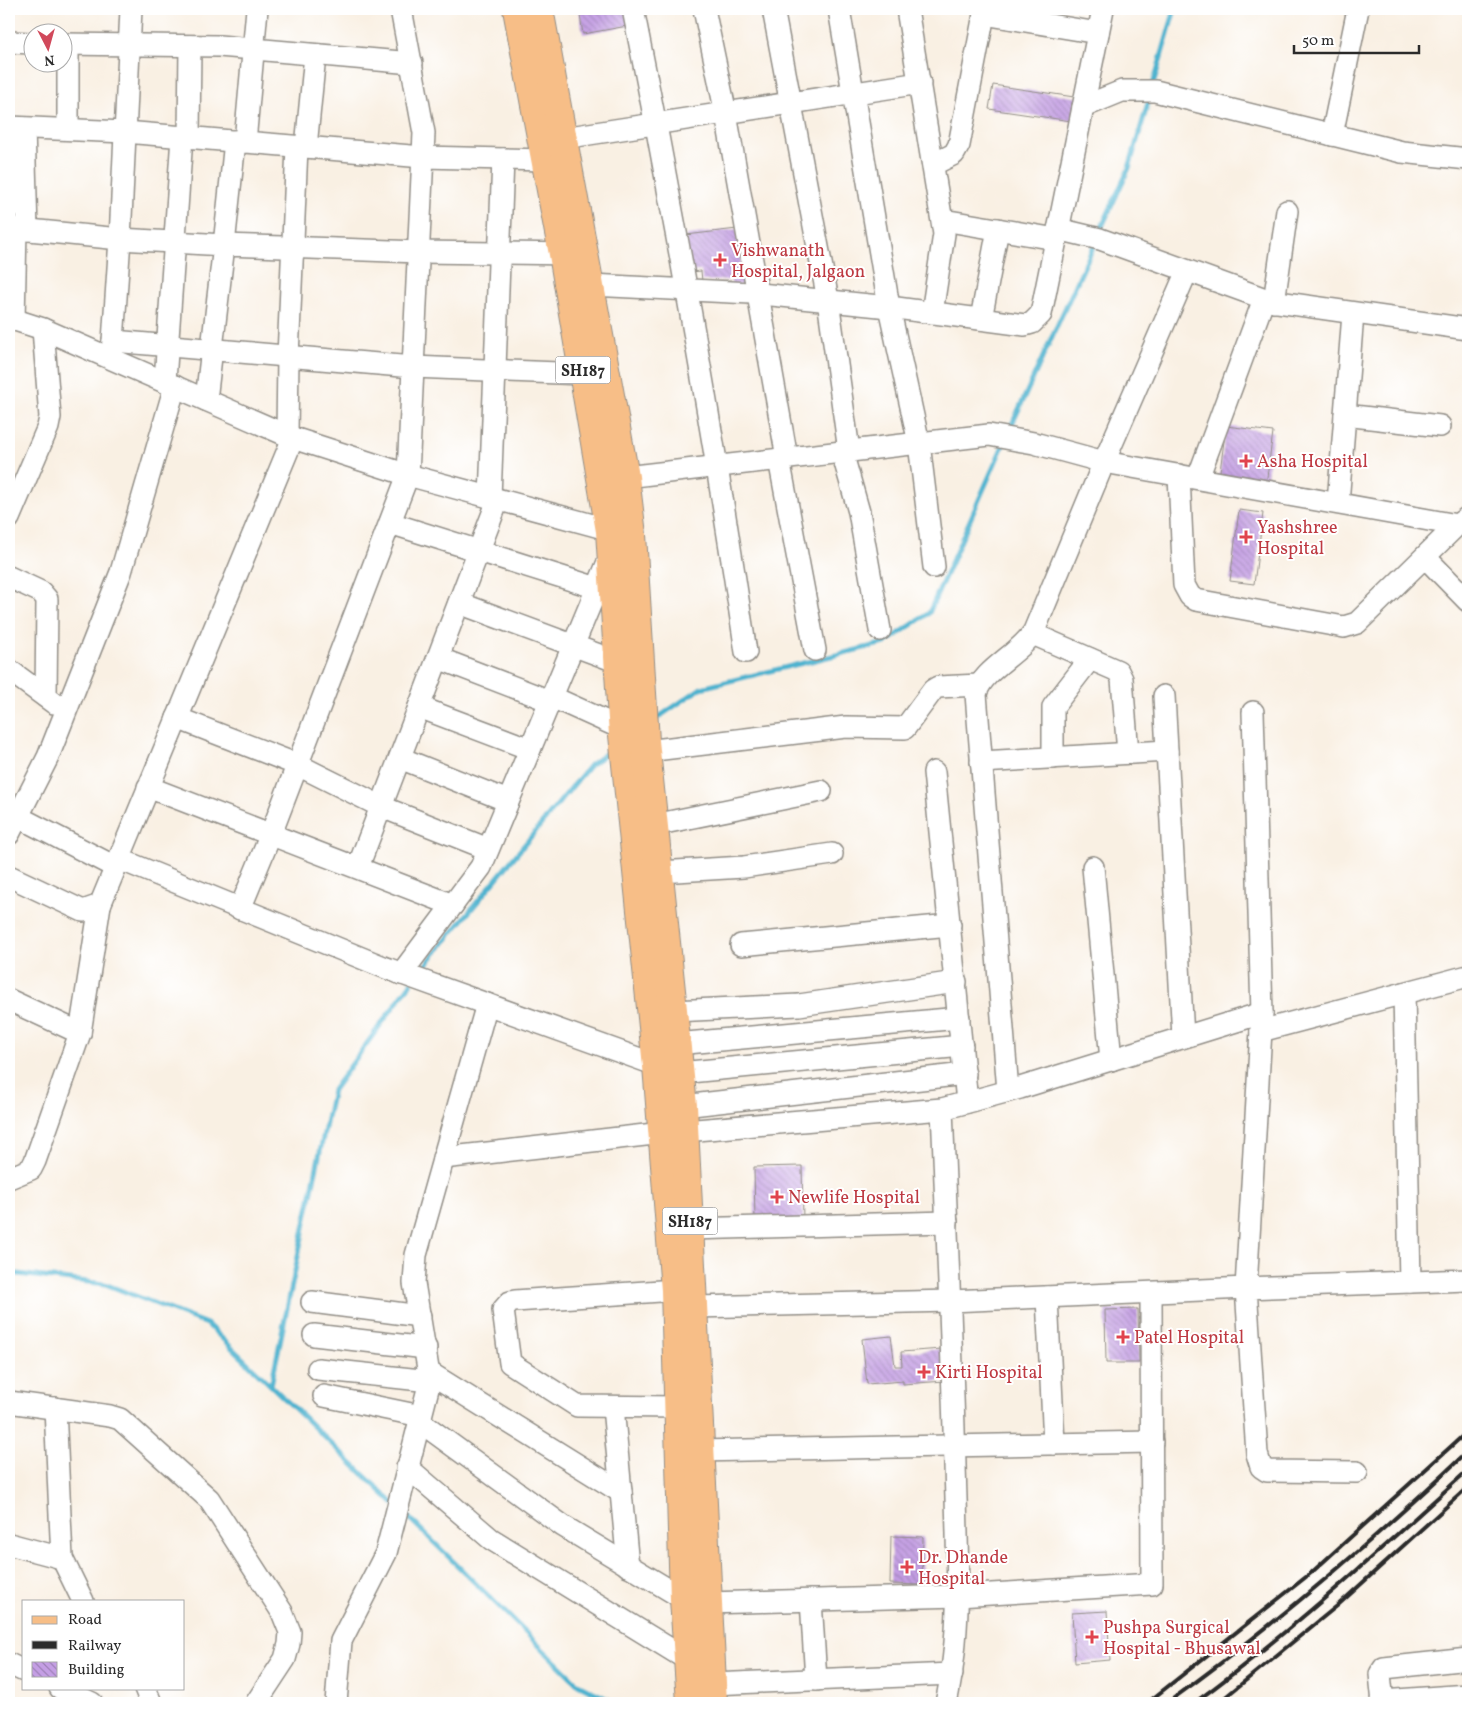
<svg xmlns="http://www.w3.org/2000/svg" width="1477" height="1712" viewBox="0 0 1477 1712" font-family="Vollkorn,serif">
<defs>
<pattern id="building-back-hatch" width="6" height="6" patternUnits="userSpaceOnUse" patternTransform="scale(1.25)"><rect width="6" height="6" fill="#c49ee4"/><path d="M-1 5l2 2M0 0l6 6M5-1l2 2" fill="none" stroke="#9f81b9"/></pattern>
</defs>
<rect width="100%" height="100%" fill="#fff"/>
<filter id="ink" filterUnits="userSpaceOnUse"><feTurbulence type="fractalNoise" baseFrequency=".02" numOctaves="2"/><feDisplacementMap in="SourceGraphic" scale="10" xChannelSelector="R" yChannelSelector="G"/><feConvolveMatrix kernelMatrix="1 2 1 2 8 2 1 2 1" color-interpolation-filters="sRGB"/></filter>
<filter id="wash" filterUnits="userSpaceOnUse"><feTurbulence type="fractalNoise" baseFrequency=".0096" numOctaves="4" result="noise"/><feDisplacementMap in="SourceGraphic" scale="20" xChannelSelector="R" yChannelSelector="G"/><feGaussianBlur stdDeviation="1.12" result="paint"/><feColorMatrix in="noise" values="0 0 0 0 0 0 0 0 0 0 0 0 0 0 0 0 0 1.4 0 .05"/><feComposite in="paint" operator="in"/></filter>
<g filter="url(#wash)">
<rect width="100%" height="100%" fill="#f9f0e3"/>
<g fill="none" stroke-linecap="round" stroke-linejoin="round">
<!-- stream -->
<g stroke="#50b3cf" stroke-width="5">
<polyline points="1153,85 1175,9"/>
<polyline points="1099,233 1129,168 1150,96"/>
<polyline points="1008,433 1095,243"/>
<polyline points="653,721 701,688 885,643 929,613 1004,443"/>
<polyline points="418,974 590,765 615,747"/>
<polyline points="9,1273 105,1284 207,1324 393,1503"/>
<polyline points="271,1385 333,1090 411,983"/>
<polyline points="403,1512 578,1684 615,1703"/>
</g>
</g>
<g id="blocks">
<!-- building -->
<g fill="url(#building-back-hatch)">
<polygon points="579,9 630,9 633,25 583,34"/>
<polygon points="993,85 1081,98 1078,122 989,109"/>
<polygon points="737,229 742,273 746,272 747,284 731,286 731,280 702,281 701,271 690,272 686,235"/>
<polygon points="1226,426 1273,432 1266,485 1219,479"/>
<polygon points="1239,510 1263,513 1254,584 1230,581"/>
<polygon points="802,1166 803,1221 755,1222 754,1167"/>
<polygon points="1138,1309 1139,1363 1106,1363 1105,1310"/>
<polygon points="891,1336 895,1366 902,1366 901,1352 942,1349 945,1381 903,1384 903,1381 867,1384 862,1339"/>
<polygon points="891,1536 923,1537 922,1585 890,1584"/>
<polygon points="1107,1611 1110,1660 1075,1663 1072,1613"/>
</g>
</g>
</g>
<g filter="url(#ink)">
<use href="#blocks" fill-opacity="0" stroke="#928e87" stroke-width="1"/>
<g fill="none" stroke-linecap="round" stroke-linejoin="round">
<defs>
<g id="minor">
<path d="M633,9C676,222 714,437 746,652"/>
<polyline points="704,9 726,114 787,458"/>
<polyline points="773,9 828,300 849,451"/>
<polyline points="839,9 889,307 919,443 934,567"/>
<polyline points="907,9 944,234 932,313"/>
<polyline points="984,14 1098,33"/>
<polyline points="9,42 32,43"/>
<polyline points="62,44 219,46 412,63"/>
<polyline points="1083,107 1122,91 1155,91 1402,152 1468,159"/>
<polyline points="9,127 125,132 423,157 546,160"/>
<polyline points="24,128 27,230"/>
<polyline points="68,129 68,45"/>
<polyline points="1332,135 1358,9"/>
<polyline points="189,137 190,46"/>
<polyline points="563,138 920,83"/>
<polyline points="245,142 257,9"/>
<polyline points="306,147 315,55"/>
<polyline points="934,164 954,154 959,145 985,9"/>
<polyline points="943,220 1056,239"/>
<polyline points="9,228 120,239 224,245 235,141"/>
<polyline points="1058,229 1100,239 1271,301 1468,329"/>
<polyline points="591,285 751,293 889,307 1025,325 1032,323 1041,314 1103,9"/>
<polyline points="1274,302 1287,211"/>
<polyline points="9,318 43,329 293,438 408,475 622,533"/>
<polyline points="981,319 998,229"/>
<polyline points="14,320 16,229"/>
<polyline points="113,341 413,367 584,374"/>
<polyline points="112,356 120,239 131,9"/>
<polyline points="165,381 182,137"/>
<polyline points="206,400 224,245 419,252 577,254"/>
<polyline points="1345,415 1440,426"/>
<polyline points="287,435 288,357 297,147"/>
<polyline points="842,452 859,512 880,630"/>
<polyline points="779,459 815,650"/>
<polyline points="1179,475 1184,585 1190,596 1196,600 1344,627 1357,623 1457,525"/>
<polyline points="625,477 989,435 1034,443 1104,462 1457,525 1468,517"/>
<polyline points="1198,478 1264,299"/>
<polyline points="490,498 503,159"/>
<polyline points="1338,503 1353,314"/>
<polyline points="9,518 48,427 50,417 43,329"/>
<polyline points="390,523 597,588"/>
<polyline points="1425,557 1468,601"/>
<polyline points="9,577 41,592 47,599 46,697"/>
<polyline points="459,603 618,662"/>
<polyline points="1033,634 1118,671 1122,679 1128,753"/>
<polyline points="438,658 550,701"/>
<polyline points="9,670 54,703"/>
<polyline points="1164,696 1183,1037"/>
<polyline points="552,697 623,729"/>
<polyline points="419,707 530,749"/>
<polyline points="1253,712 1262,1013"/>
<polyline points="177,718 298,765 382,807 488,849"/>
<polyline points="646,751 846,727 905,728 933,690 938,687 979,685"/>
<polyline points="400,758 508,801"/>
<polyline points="1053,758 1053,707 1090,659"/>
<polyline points="981,762 1167,751"/>
<polyline points="934,772 967,1102"/>
<polyline points="148,787 453,905"/>
<polyline points="9,812 115,867"/>
<polyline points="654,825 821,791"/>
<polyline points="9,834 48,757 121,572 175,386"/>
<polyline points="119,859 293,438"/>
<polyline points="358,867 498,500"/>
<polyline points="1093,867 1111,1060"/>
<polyline points="659,872 744,867 832,854"/>
<polyline points="9,876 83,911 100,905 119,859 386,968 679,1073 962,1046"/>
<polyline points="240,909 271,834 408,475 424,133 401,9"/>
<polyline points="741,945 950,925"/>
<polyline points="401,974 481,867 610,557"/>
<polyline points="1404,993 1410,1282"/>
<polyline points="9,1000 80,1033"/>
<polyline points="673,1011 799,1005 956,982"/>
<polyline points="1261,1031 1468,976"/>
<polyline points="676,1044 959,1018"/>
<path d="M1008,1091L976,694C982,670 1021,653 1034,631L1104,462L1187,271"/>
<polyline points="683,1106 965,1074"/>
<path d="M942,1109C947,1228 952,1347 955,1465C957,1544 963,1626 946,1703"/>
<polyline points="684,1131 942,1109 1020,1088 1262,1013 1246,1288 951,1301 694,1307"/>
<polyline points="443,1158 663,1133"/>
<polyline points="9,1178 31,1169 35,1161 80,1033 100,905"/>
<polyline points="691,1229 947,1222"/>
<polyline points="675,1290 515,1301 510,1302 503,1310 510,1363 577,1406 678,1407"/>
<polyline points="1047,1297 1054,1444"/>
<polyline points="312,1302 420,1316"/>
<polyline points="314,1335 426,1348"/>
<polyline points="318,1369 430,1381"/>
<polyline points="430,1373 621,1492"/>
<polyline points="324,1396 421,1416"/>
<polyline points="9,1402 110,1416 120,1419 209,1499 282,1612 290,1632 289,1644 285,1659 256,1703"/>
<polyline points="613,1407 628,1566"/>
<polyline points="55,1408 62,1558 83,1601"/>
<polyline points="419,1421 563,1526 684,1599 707,1603 958,1596 1152,1584 1151,1293"/>
<polyline points="699,1451 1152,1442"/>
<polyline points="407,1467 491,1539 688,1660"/>
<polyline points="1357,1472 1267,1471 1261,1467 1257,1454 1246,1288 1468,1280"/>
<polyline points="9,1544 62,1558"/>
<polyline points="811,1600 816,1680"/>
<polyline points="9,1664 24,1671"/>
<polyline points="712,1684 952,1674"/>
<polyline points="60,1688 92,1703"/>
<polyline points="145,1688 151,1703"/>
<polyline points="1382,1701 1468,1695"/>
<polyline points="336,1703 341,1641 386,1553 430,1381 414,1283 416,1255 487,1004"/>
<polyline points="1383,1703 1380,1674 1384,1668 1468,1659"/>
</g>
<g id="major">
<polyline points="517,9 563,254 610,531 623,735 657,1066 675,1290 684,1599 691,1703"/>
<polyline points="539,9 625,477 632,535 645,741 683,1106 713,1703"/>
</g>
</defs>
<!-- minor casing -->
<use href="#minor" stroke="#928e87" stroke-width="24"/>
<!-- major casing -->
<use href="#major" stroke="#928e87" stroke-width="30"/>
<!-- minor -->
<use href="#minor" stroke="#fff" stroke-width="21"/>
<!-- major -->
<use href="#major" stroke="#f7be87" stroke-width="28"/>
<!-- rail -->
<g stroke="#2b2b2b" stroke-width="4">
<polyline points="1147,1703 1311,1573 1468,1431"/>
<path d="M1167,1703C1274,1626 1373,1541 1468,1451"/>
<path d="M1194,1703C1291,1632 1380,1550 1468,1470"/>
<polyline points="1218,1703 1337,1606 1468,1487"/>
</g>
</g>
</g>
<!-- markers -->
<g fill="#e0444e" stroke="#fff" stroke-width="2">
<path d="M717.5 252.5h5v5h5v5h-5v5h-5v-5h-5v-5h5z"/>
<path d="M1243.5 453.5h5v5h5v5h-5v5h-5v-5h-5v-5h5z"/>
<path d="M1243.5 529.5h5v5h5v5h-5v5h-5v-5h-5v-5h5z"/>
<path d="M774.5 1189.5h5v5h5v5h-5v5h-5v-5h-5v-5h5z"/>
<path d="M1120.5 1329.5h5v5h5v5h-5v5h-5v-5h-5v-5h5z"/>
<path d="M921.5 1364.5h5v5h5v5h-5v5h-5v-5h-5v-5h5z"/>
<path d="M904.5 1559.5h5v5h5v5h-5v5h-5v-5h-5v-5h5z"/>
<path d="M1089.5 1629.5h5v5h5v5h-5v5h-5v-5h-5v-5h5z"/>
</g>
<g text-anchor="middle" stroke-width="4" stroke-linejoin="round" paint-order="stroke">
<!-- shield labels -->
<g fill="#fff" stroke="#6b6b6b" stroke-width="1">
<rect x="555.5" y="356.5" width="55" height="27" rx="4"/>
<rect x="662.5" y="1207.5" width="55" height="27" rx="4"/>
</g>
<g font-size="16" font-weight="bold" fill="#2b2b2b">
<text x="583" y="376">SH187</text>
<text x="690" y="1227">SH187</text>
</g>
<!-- health labels -->
<g font-size="18" fill="#be3a42" stroke="#fff" text-anchor="start">
<text x="731" y="256">Vishwanath<tspan x="731" dy="21">Hospital, Jalgaon</tspan></text>
<text x="1257" y="467">Asha Hospital</text>
<text x="1257" y="533">Yashshree<tspan x="1257" dy="21">Hospital</tspan></text>
<text x="788" y="1203">Newlife Hospital</text>
<text x="1134" y="1343">Patel Hospital</text>
<text x="935" y="1378">Kirti Hospital</text>
<text x="918" y="1563">Dr. Dhande<tspan x="918" dy="21">Hospital</tspan></text>
<text x="1103" y="1633">Pushpa Surgical<tspan x="1103" dy="21">Hospital - Bhusawal</tspan></text>
</g>
</g>
<!-- margin -->
<rect width="1477" height="1712" fill="none" stroke="#fff" stroke-width="30"/>
<!-- legend -->
<rect x="22" y="1600" width="162" height="90" fill="#ffffff" stroke="#aaaaaa"/>
<rect x="32" y="1616" width="25" height="8" fill="#f7be87" stroke="#aaaaaa"/>
<text x="68" y="1624" font-size="15" fill="#2b2b2b">Road</text>
<rect x="32" y="1641" width="25" height="8" fill="#2b2b2b" stroke="#aaaaaa"/>
<text x="68" y="1650" font-size="15" fill="#2b2b2b">Railway</text>
<rect x="32" y="1662" width="25" height="15" fill="url(#building-back-hatch)" stroke="#aaaaaa"/>
<text x="68" y="1674" font-size="15" fill="#2b2b2b">Building</text>
<!-- north arrow -->
<g transform="translate(48 48) rotate(174)"><circle r="24" fill="#ffffff" stroke="#aaaaaa"/>
<path d="M0-4L9 19L0 12L-9 19Z" fill="#d1495b"/>
<text y="-8" font-size="14" font-weight="bold" text-anchor="middle" fill="#2b2b2b">N</text>
</g>
<!-- scale -->
<path d="M1294 45v8h125v-8" fill="none" stroke="#2b2b2b" stroke-width="2.5"/>
<text x="1302" y="45" font-size="15" fill="#2b2b2b" stroke="#ffffff" stroke-width="4" paint-order="stroke">50 m</text>
</svg>
